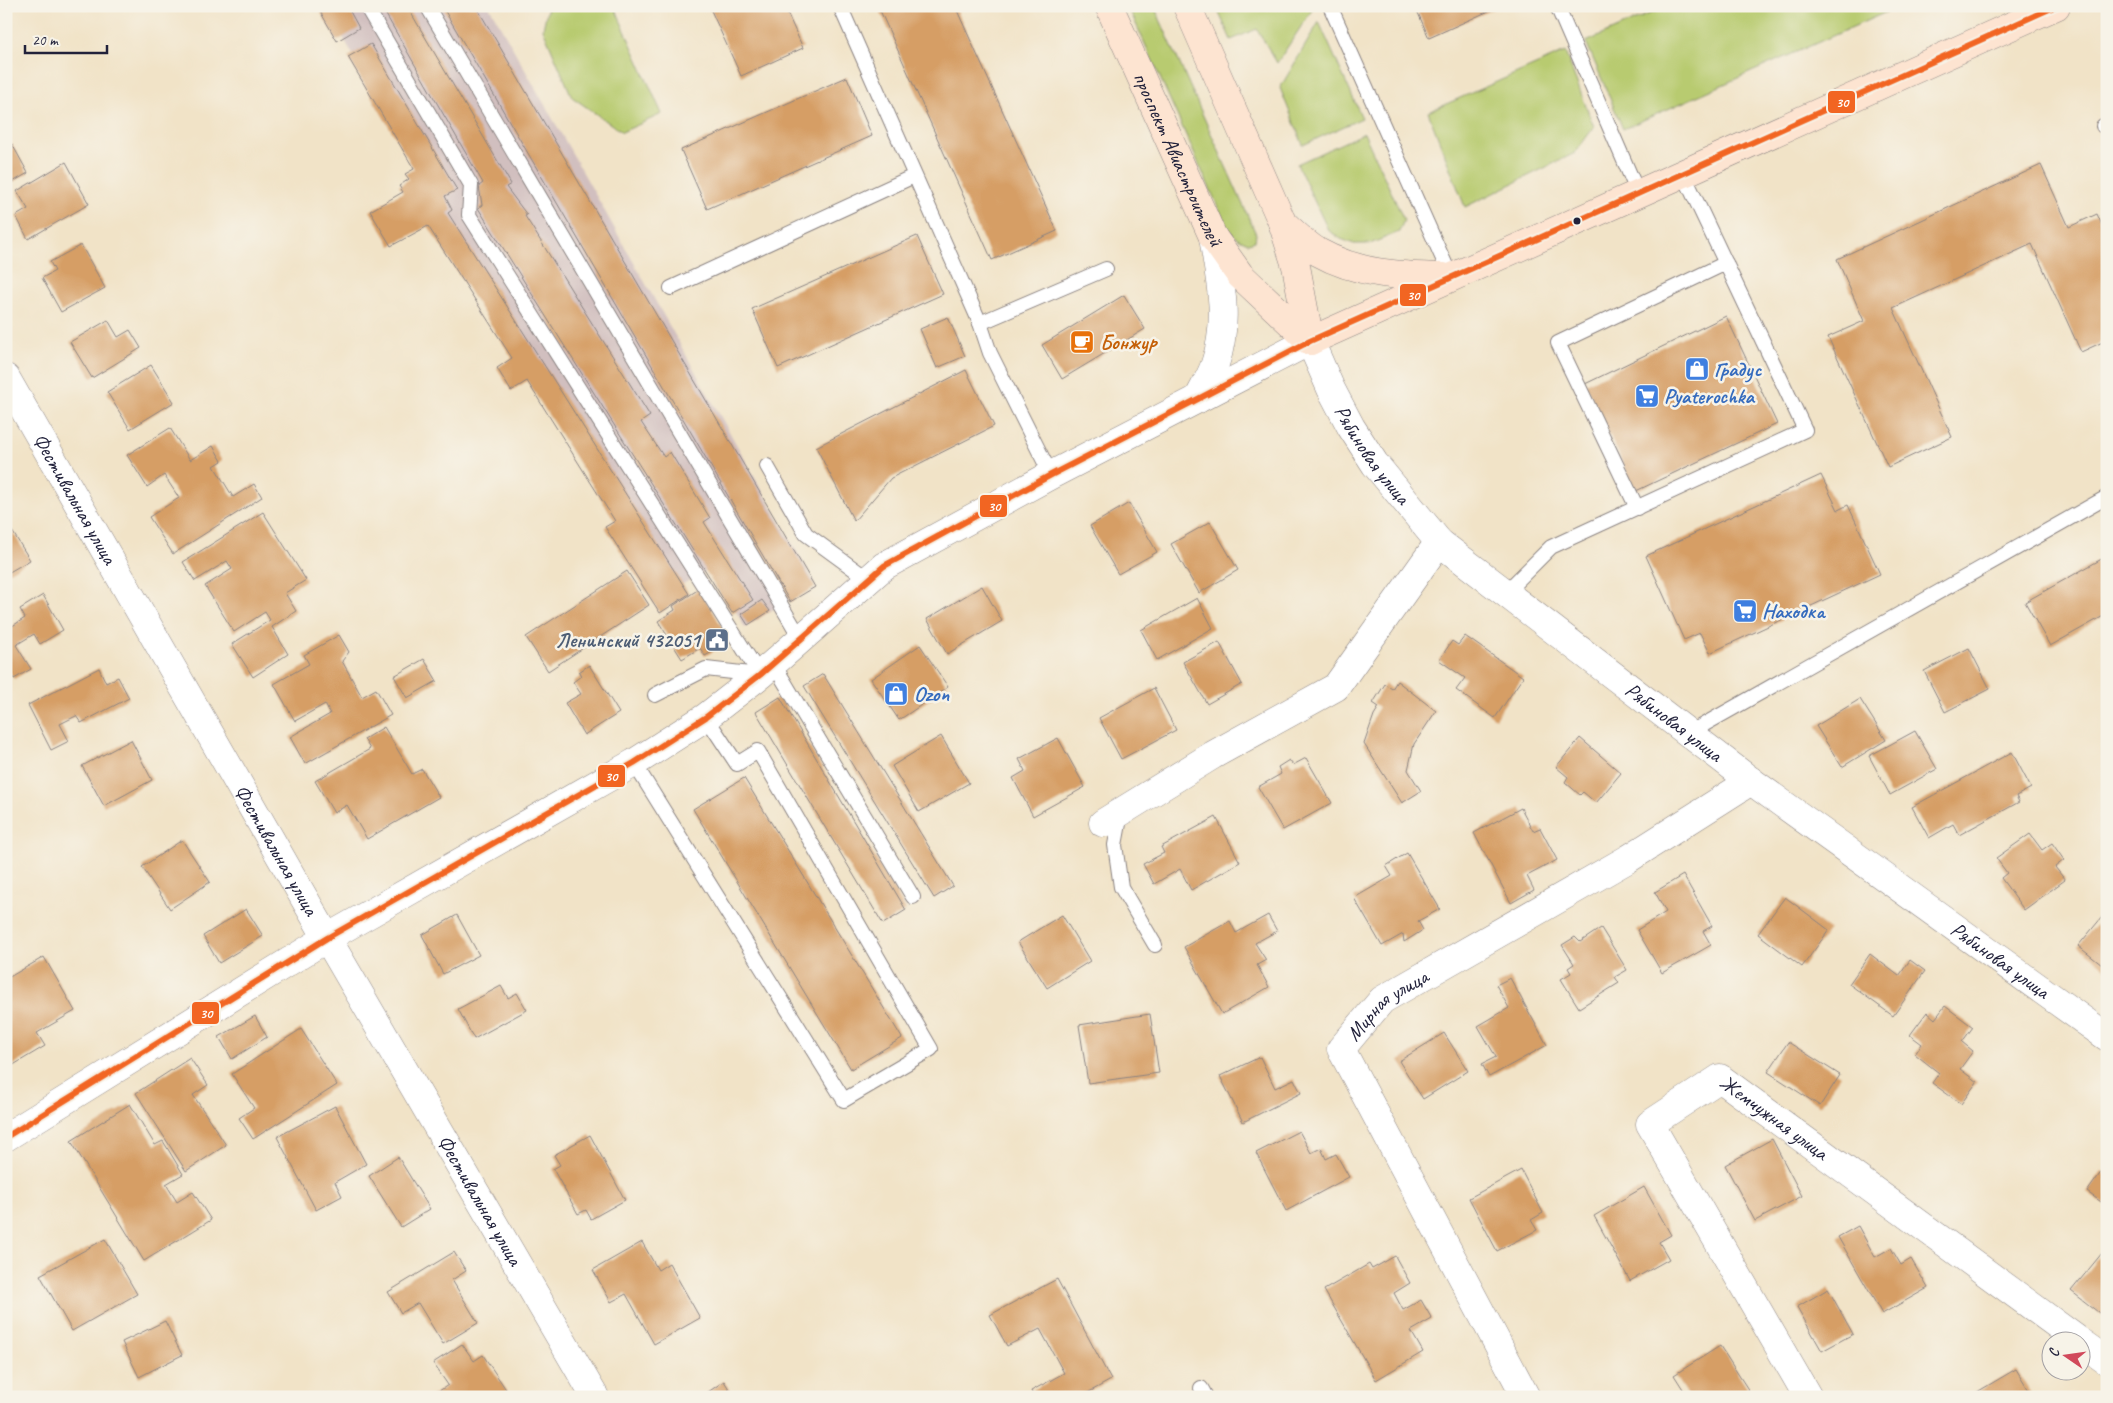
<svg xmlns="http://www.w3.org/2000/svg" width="2113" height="1403" viewBox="0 0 2113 1403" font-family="Caveat,sans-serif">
<rect width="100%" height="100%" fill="#f7f3e8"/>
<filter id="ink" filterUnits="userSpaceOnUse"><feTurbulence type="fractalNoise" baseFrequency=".02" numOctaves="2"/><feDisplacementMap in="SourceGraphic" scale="10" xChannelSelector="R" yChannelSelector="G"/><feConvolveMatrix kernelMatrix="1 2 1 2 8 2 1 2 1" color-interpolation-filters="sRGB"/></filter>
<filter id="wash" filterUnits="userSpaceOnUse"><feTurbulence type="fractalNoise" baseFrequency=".0096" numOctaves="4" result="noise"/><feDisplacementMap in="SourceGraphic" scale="20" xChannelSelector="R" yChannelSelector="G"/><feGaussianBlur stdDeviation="1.12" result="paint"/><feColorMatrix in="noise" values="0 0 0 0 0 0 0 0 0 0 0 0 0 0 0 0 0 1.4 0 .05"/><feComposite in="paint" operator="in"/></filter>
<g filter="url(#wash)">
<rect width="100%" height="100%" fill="#f1e3c7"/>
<!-- industrial -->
<polygon fill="#d1bfbf" points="325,6 489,6 814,582 745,628 712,567 664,595"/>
<!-- green -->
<g fill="#b8cb6f" stroke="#6d7655">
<polygon points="548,6 614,6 662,114 622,132 572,97 543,29"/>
<polygon points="1128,6 1154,6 1256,234 1255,241 1248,243 1237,238 1228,229"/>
<polygon points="1216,6 1310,6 1312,10 1277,63 1257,29 1231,40"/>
<polygon points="1667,6 1900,6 1623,129 1586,42"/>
<polygon points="1319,22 1362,118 1303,145 1280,88"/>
<polygon points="1565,52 1594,127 1575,153 1465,207 1428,112"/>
<polygon points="1364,133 1404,220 1399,232 1370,244 1354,244 1341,239 1328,230 1297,164"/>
</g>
<g id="blocks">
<!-- building -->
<g fill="#d69e65">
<polygon points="317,6 347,6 359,28 337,41"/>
<polygon points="381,6 407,6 511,184 506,187 527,215 525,216 650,416 641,422 664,457 670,452 710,518 704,522 753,600 732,613 478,208 482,205 479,186 483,183"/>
<polygon points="442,6 476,6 815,587 790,602"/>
<polygon points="709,6 784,6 803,48 741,76"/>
<polygon points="878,6 955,6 1057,231 992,260"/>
<polygon points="1415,6 1500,6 1429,38"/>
<polygon points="371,44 457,190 445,196 452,210 448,213 689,594 660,613 605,527 615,521 527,381 511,391 497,368 512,358 428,226 391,246 370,211 403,192 399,186 409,179 405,174 414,169 348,57"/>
<polygon points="847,77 872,136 707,209 681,150"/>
<polygon points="12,144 28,173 6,186 6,148"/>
<polygon points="66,162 89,204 28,239 16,216 28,209 17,191"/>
<polygon points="2041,165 2069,227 2097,214 2107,236 2107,340 2081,352 2032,244 1893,308 1952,437 1888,467 1828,337 1864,321 1837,259"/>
<polygon points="917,236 943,294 778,368 752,309"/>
<polygon points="81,245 105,288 61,312 42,278 55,271 50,262"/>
<polygon points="1124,295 1145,329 1062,379 1042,345"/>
<polygon points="1726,316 1777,424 1636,491 1585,384"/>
<polygon points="948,317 965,356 937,368 920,329"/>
<polygon points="108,320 118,337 130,330 141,348 92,378 70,342"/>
<polygon points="151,365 174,402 130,429 107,392"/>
<polygon points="966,370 994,426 891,478 854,521 816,447"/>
<polygon points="170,428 190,460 213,446 222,461 214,466 233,497 254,484 262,497 173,554 149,517 179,498 164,475 147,487 127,455"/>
<polygon points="1821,475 1838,510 1848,505 1880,574 1710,653 1700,633 1684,640 1646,556"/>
<polygon points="1129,503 1157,552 1118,574 1090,526"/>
<polygon points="263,512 306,580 285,593 296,611 272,627 288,654 253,677 232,644 270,620 265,612 234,632 205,586 232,569 227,561 195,581 183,562"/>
<polygon points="1210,522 1238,570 1199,593 1171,544"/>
<polygon points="12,531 30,560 6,574 6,535"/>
<polygon points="2107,556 2107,614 2050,646 2025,602"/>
<polygon points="627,571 649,605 548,671 526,637"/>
<polygon points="982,586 1002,621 947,654 927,619"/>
<polygon points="699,589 731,641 705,656 700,648 682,659 658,621 675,610 673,606"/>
<polygon points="43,595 63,630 40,644 34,634 16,645 31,669 14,679 6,667 6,630 25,618 20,609"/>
<polygon points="1197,598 1213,628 1157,660 1141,630"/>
<polygon points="762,600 770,611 748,625 741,614"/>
<polygon points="339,635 349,652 342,661 362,697 376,689 391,715 305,764 290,737 330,714 325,704 295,721 274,684 309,664 304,655"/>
<polygon points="1465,636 1523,677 1495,718 1456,690 1465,678 1439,660 1452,641 1458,645"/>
<polygon points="1219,642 1242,684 1207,704 1183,662"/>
<polygon points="920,645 948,687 899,720 871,679"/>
<polygon points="1969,648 1990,689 1945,712 1924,671"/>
<polygon points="424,659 437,681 407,698 394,676"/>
<polygon points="589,665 619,713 584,735 565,703 581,694 573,682 581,676 579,672"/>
<polygon points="99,668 106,683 118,677 129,698 81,723 76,716 60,724 69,741 51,750 28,705"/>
<polygon points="823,674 953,886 934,898 804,686"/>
<polygon points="1397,681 1436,711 1414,744 1408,770 1421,791 1402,803 1364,744 1374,715 1379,707 1373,703 1385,684 1392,689"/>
<polygon points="1154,688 1176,730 1121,759 1099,718"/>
<polygon points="780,697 906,910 883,924 756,712"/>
<polygon points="1860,699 1886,740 1842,767 1816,726"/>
<polygon points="384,727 412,774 422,769 439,797 367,839 347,805 334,813 315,781 370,749 364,739"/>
<polygon points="1915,731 1937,769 1890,795 1869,756"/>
<polygon points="941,736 969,783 919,812 892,766"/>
<polygon points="1058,738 1085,787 1033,816 1013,778 1025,771 1019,759"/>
<polygon points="1580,738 1621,773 1596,803 1583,792 1580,795 1565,782 1568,777 1556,767"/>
<polygon points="131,740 152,780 104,806 82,766"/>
<polygon points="2012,752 2031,788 2016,796 2019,802 1959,835 1953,824 1929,838 1912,807"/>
<polygon points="1306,758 1332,803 1283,830 1258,787 1281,774 1278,767 1289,760 1293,765"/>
<polygon points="744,778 902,1038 851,1069 693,809"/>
<polygon points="1521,808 1533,831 1540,828 1557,860 1527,876 1534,890 1511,903 1474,833"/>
<polygon points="1216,817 1240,862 1191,890 1180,869 1154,884 1143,864 1164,853 1161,847"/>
<polygon points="2030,834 2042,850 2052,843 2064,860 2055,867 2065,880 2024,910 2001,878 2007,873 1996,858"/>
<polygon points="182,840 210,882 170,909 142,867"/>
<polygon points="1407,853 1440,909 1418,921 1423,930 1404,942 1403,934 1382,946 1354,898 1392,876 1386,866"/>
<polygon points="1683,875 1712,926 1703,931 1711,945 1662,973 1637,930 1666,912 1655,892"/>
<polygon points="1785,897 1829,930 1802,967 1758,934"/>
<polygon points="246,909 263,936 219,963 203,936"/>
<polygon points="2107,911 2107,969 2078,946"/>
<polygon points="457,915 479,955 443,974 422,935"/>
<polygon points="1062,915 1090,961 1047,988 1018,942"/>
<polygon points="1268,915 1277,931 1255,943 1266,960 1257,965 1269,987 1222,1014 1184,947 1230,921 1236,933"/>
<polygon points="1601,928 1627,970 1615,977 1619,983 1579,1008 1561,979 1571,973 1568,968 1574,964 1562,945 1575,937 1580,942"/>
<polygon points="1870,954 1899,976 1910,960 1925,971 1893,1016 1849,984"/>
<polygon points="44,957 75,1011 37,1033 45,1046 10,1067 6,1060 6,979"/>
<polygon points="1510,978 1547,1045 1489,1077 1482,1064 1496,1057 1478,1026 1509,1008 1496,985"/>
<polygon points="501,986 508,998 517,993 527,1010 474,1039 458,1009"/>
<polygon points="1945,1006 1973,1027 1962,1042 1973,1051 1960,1069 1977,1082 1961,1104 1932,1083 1939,1073 1915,1054 1922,1044 1910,1035 1927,1012 1935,1019"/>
<polygon points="1150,1014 1159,1073 1088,1083 1079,1025"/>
<polygon points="255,1016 267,1037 232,1059 219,1037"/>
<polygon points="301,1029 337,1085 253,1139 239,1118 254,1108 232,1074"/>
<polygon points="1444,1033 1468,1071 1423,1099 1399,1061"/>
<polygon points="1788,1042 1840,1075 1820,1106 1768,1072"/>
<polygon points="1260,1057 1275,1088 1294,1079 1301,1093 1243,1122 1220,1076"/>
<polygon points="190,1058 208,1085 193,1095 226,1145 186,1171 136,1093"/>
<polygon points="130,1104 155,1145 163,1141 183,1174 166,1184 177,1202 193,1192 211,1220 144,1261 71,1141"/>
<polygon points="335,1106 366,1164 335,1182 342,1196 316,1210 277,1137"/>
<polygon points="1299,1131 1311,1153 1321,1148 1326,1159 1336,1154 1349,1177 1286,1211 1256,1153"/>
<polygon points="590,1135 625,1200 591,1219 586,1210 578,1214 553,1169 560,1165 554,1155"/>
<polygon points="1772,1139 1802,1196 1755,1221 1725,1165"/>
<polygon points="398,1157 430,1209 401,1227 369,1176"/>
<polygon points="1521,1170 1543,1213 1531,1220 1537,1230 1497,1251 1469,1198"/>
<polygon points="2102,1171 2107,1175 2107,1206 2087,1192"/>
<polygon points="1644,1187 1671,1235 1659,1242 1669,1259 1630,1281 1594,1216"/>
<polygon points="1858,1226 1875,1257 1891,1248 1901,1265 1911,1259 1928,1288 1882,1314 1838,1237"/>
<polygon points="105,1239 137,1294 72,1331 40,1275"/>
<polygon points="642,1242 658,1270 669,1263 700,1318 654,1344 626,1294 611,1302 593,1270"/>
<polygon points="2107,1247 2107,1319 2071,1291"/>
<polygon points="454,1252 466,1271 452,1280 478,1323 443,1344 418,1303 401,1313 388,1292"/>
<polygon points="1395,1256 1410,1283 1394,1293 1403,1310 1421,1300 1432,1319 1411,1331 1423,1352 1376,1380 1324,1290 1369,1264 1372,1269"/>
<polygon points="1057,1279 1111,1380 1080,1397 1034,1397 1031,1391 1064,1373 1040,1329 1007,1346 990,1315"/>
<polygon points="1828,1289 1853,1334 1822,1351 1797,1307"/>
<polygon points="165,1321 182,1355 139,1377 122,1342"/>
<polygon points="462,1344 474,1361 483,1355 511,1397 430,1397 448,1385 433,1363"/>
<polygon points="1720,1346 1749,1391 1740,1397 1688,1397 1674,1375"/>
<polygon points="2016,1369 2033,1397 1973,1397 1972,1395"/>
<polygon points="724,1381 734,1397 701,1397"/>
</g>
</g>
</g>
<g filter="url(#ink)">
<use href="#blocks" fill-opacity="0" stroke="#8a8281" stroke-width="1"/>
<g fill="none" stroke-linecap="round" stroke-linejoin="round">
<defs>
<g id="lane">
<polyline points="366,6 471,185 469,215 760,675"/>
<polyline points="427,6 801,639"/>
<polyline points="840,6 980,323 990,353 1051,475"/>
<polyline points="1330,6 1451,277"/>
<polyline points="1557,6 1638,193"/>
<polyline points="2103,126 2107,124"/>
<polyline points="671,288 914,176"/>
<polyline points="980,323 1106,269"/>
<polyline points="767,466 806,534 869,580"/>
<polyline points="1637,508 1558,343 1726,263"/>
<polyline points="1505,593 1551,547 1805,430 1683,173"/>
<polyline points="773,663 913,897"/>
<polyline points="655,695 706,669 759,675"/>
<polyline points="1689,733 2107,497"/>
<polyline points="634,763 844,1100 931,1049 758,751 737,764 706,717"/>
<polyline points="1121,813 1115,845 1121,887 1155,945"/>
<polyline points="1201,1388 1206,1397"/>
</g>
<g id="street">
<path id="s1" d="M6,378L327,938L595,1397"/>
<path d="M1198,399C1204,387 1211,376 1215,364C1230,320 1220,281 1213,237"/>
<polyline points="1103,823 1213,755 1336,687 1439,542"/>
<path id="s2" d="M6,1137L327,938L634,763L706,717L760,675L884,566L1051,475L1310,341L1331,389L1351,427L1375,464L1439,542L1751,781L2107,1037"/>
<polyline points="2080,1342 2107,1361"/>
<path id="s3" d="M1526,1397L1341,1049L1382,1000L1628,859L1751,781"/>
<path id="s4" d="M1808,1397L1650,1124L1720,1078L2078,1340"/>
</g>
<g id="secondary">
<path id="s5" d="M1109,6L1213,237L1240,275L1310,341"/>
<polyline points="1187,6 1282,222 1296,266 1310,341"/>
<path d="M1282,222C1293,232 1305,244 1318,252C1357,274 1400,276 1443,277"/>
<polyline points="1310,341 2056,6"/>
</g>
</defs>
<!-- lane casing -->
<use href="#lane" stroke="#8a8281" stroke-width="16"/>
<!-- street casing -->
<use href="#street" stroke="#8a8281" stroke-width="29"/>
<!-- secondary casing -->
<use href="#secondary" stroke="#8a8281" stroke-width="29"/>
<!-- lane -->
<use href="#lane" stroke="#fff" stroke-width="14"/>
<!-- street -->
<use href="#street" stroke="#fff" stroke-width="28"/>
<!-- secondary -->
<use href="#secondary" stroke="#fde4d1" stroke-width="28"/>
<defs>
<polyline id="bus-1" points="6,1137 327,938 634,763 706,717 760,675 884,566 1051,475 1310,341 2056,6"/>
</defs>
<!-- bus-1 casing -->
<use href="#bus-1" stroke="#f7f3e8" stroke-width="10"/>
<!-- bus-1 -->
<use href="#bus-1" stroke="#f26522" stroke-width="6"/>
</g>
</g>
<!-- icons -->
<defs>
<symbol id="cafe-square" viewBox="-11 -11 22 22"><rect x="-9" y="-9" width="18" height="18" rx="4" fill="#e8710a" stroke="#f7f3e8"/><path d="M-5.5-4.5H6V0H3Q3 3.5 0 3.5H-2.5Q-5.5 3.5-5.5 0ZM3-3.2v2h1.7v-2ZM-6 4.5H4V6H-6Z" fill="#fff"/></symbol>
<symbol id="shop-square" viewBox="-11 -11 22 22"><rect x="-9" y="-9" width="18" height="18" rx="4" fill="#3f7fe0" stroke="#f7f3e8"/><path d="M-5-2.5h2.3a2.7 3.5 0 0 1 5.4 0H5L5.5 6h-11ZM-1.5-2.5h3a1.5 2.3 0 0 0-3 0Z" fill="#fff"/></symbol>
<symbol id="supermarket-square" viewBox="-11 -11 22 22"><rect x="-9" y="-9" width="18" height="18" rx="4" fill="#3f7fe0" stroke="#f7f3e8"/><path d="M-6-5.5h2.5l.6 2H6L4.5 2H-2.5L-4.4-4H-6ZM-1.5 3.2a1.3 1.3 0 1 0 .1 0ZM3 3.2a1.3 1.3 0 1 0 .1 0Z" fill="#fff"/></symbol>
<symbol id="civic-square" viewBox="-11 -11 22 22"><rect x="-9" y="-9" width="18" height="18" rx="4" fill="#5c6f8a" stroke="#f7f3e8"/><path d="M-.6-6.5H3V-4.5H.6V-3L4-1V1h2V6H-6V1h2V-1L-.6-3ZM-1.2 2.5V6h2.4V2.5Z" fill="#fff"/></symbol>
</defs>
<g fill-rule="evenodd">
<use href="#cafe-square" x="1068" y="328" width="28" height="28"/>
<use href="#shop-square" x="1683" y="355" width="28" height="28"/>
<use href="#supermarket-square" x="1633" y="382" width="28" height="28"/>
<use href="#supermarket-square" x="1731" y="597" width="28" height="28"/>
<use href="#civic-square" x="703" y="626" width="28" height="28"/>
<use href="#shop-square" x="882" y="680" width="28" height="28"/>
</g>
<!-- markers -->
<circle fill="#22223b" stroke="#f7f3e8" stroke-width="2" cx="1577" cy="221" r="4.5"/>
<g text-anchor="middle" stroke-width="5" stroke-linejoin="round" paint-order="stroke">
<!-- street labels -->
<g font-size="21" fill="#22223b" stroke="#f7f3e8">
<text dy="7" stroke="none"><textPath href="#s5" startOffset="168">проспект Авиастроителей</textPath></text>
<text dy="7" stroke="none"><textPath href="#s2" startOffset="1662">Рябиновая улица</textPath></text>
<text dy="7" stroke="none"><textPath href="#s1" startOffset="139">Фестивальная улица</textPath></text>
<text dy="7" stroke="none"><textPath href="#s2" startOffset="2068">Рябиновая улица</textPath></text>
<text dy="7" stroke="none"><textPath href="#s1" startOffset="544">Фестивальная улица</textPath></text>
<text dy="7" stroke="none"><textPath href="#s2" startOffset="2472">Рябиновая улица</textPath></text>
<text dy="7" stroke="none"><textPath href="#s3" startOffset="459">Мирная улица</textPath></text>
<text dy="7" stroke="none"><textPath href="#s4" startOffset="466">Жемчужная улица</textPath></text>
<text dy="7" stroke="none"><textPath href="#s1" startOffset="949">Фестивальная улица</textPath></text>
</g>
<!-- food labels -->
<g font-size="21" font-weight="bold" fill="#c56008" stroke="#f7f3e8" text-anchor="start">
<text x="1100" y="349">Бонжур</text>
</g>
<!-- shop labels -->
<g font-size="21" font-weight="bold" fill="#366cbe" stroke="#f7f3e8" text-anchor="start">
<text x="1714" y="376">Градус</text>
<text x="1664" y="403">Pyaterochka</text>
<text x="1762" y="618">Находка</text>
<text x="914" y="701">Ozon</text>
</g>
<!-- service labels -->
<g font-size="21" font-weight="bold" fill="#4e5e75" stroke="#f7f3e8" text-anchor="end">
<text x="700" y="647">Ленинский 432051</text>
</g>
</g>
<g stroke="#f7f3e8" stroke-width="2">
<rect x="1827" y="90" width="29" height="24" rx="5" fill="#f26522"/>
<rect x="1399" y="283" width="28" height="24" rx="5" fill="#f26522"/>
<rect x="979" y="494" width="29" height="24" rx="5" fill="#f26522"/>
<rect x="597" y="764" width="29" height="24" rx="5" fill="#f26522"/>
<rect x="191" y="1001" width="29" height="24" rx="5" fill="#f26522"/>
</g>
<g font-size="14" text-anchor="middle" font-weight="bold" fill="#fff">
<text x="1842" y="107">30</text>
<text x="1413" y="300">30</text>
<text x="994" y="511">30</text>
<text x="611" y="781">30</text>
<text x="206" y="1018">30</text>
</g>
<!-- margin -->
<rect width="2113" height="1403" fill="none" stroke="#f7f3e8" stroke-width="25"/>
<!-- north arrow -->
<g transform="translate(2066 1356) rotate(283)"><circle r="24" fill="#f7f3e8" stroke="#a29fa3"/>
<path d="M0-4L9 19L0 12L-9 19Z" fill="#d1495b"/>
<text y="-8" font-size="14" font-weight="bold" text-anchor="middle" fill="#22223b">С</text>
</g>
<!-- scale -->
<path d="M25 45v8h82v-8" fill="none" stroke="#22223b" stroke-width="2.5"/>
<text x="32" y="45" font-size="15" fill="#22223b" stroke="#f7f3e8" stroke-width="4" paint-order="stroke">20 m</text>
</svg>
